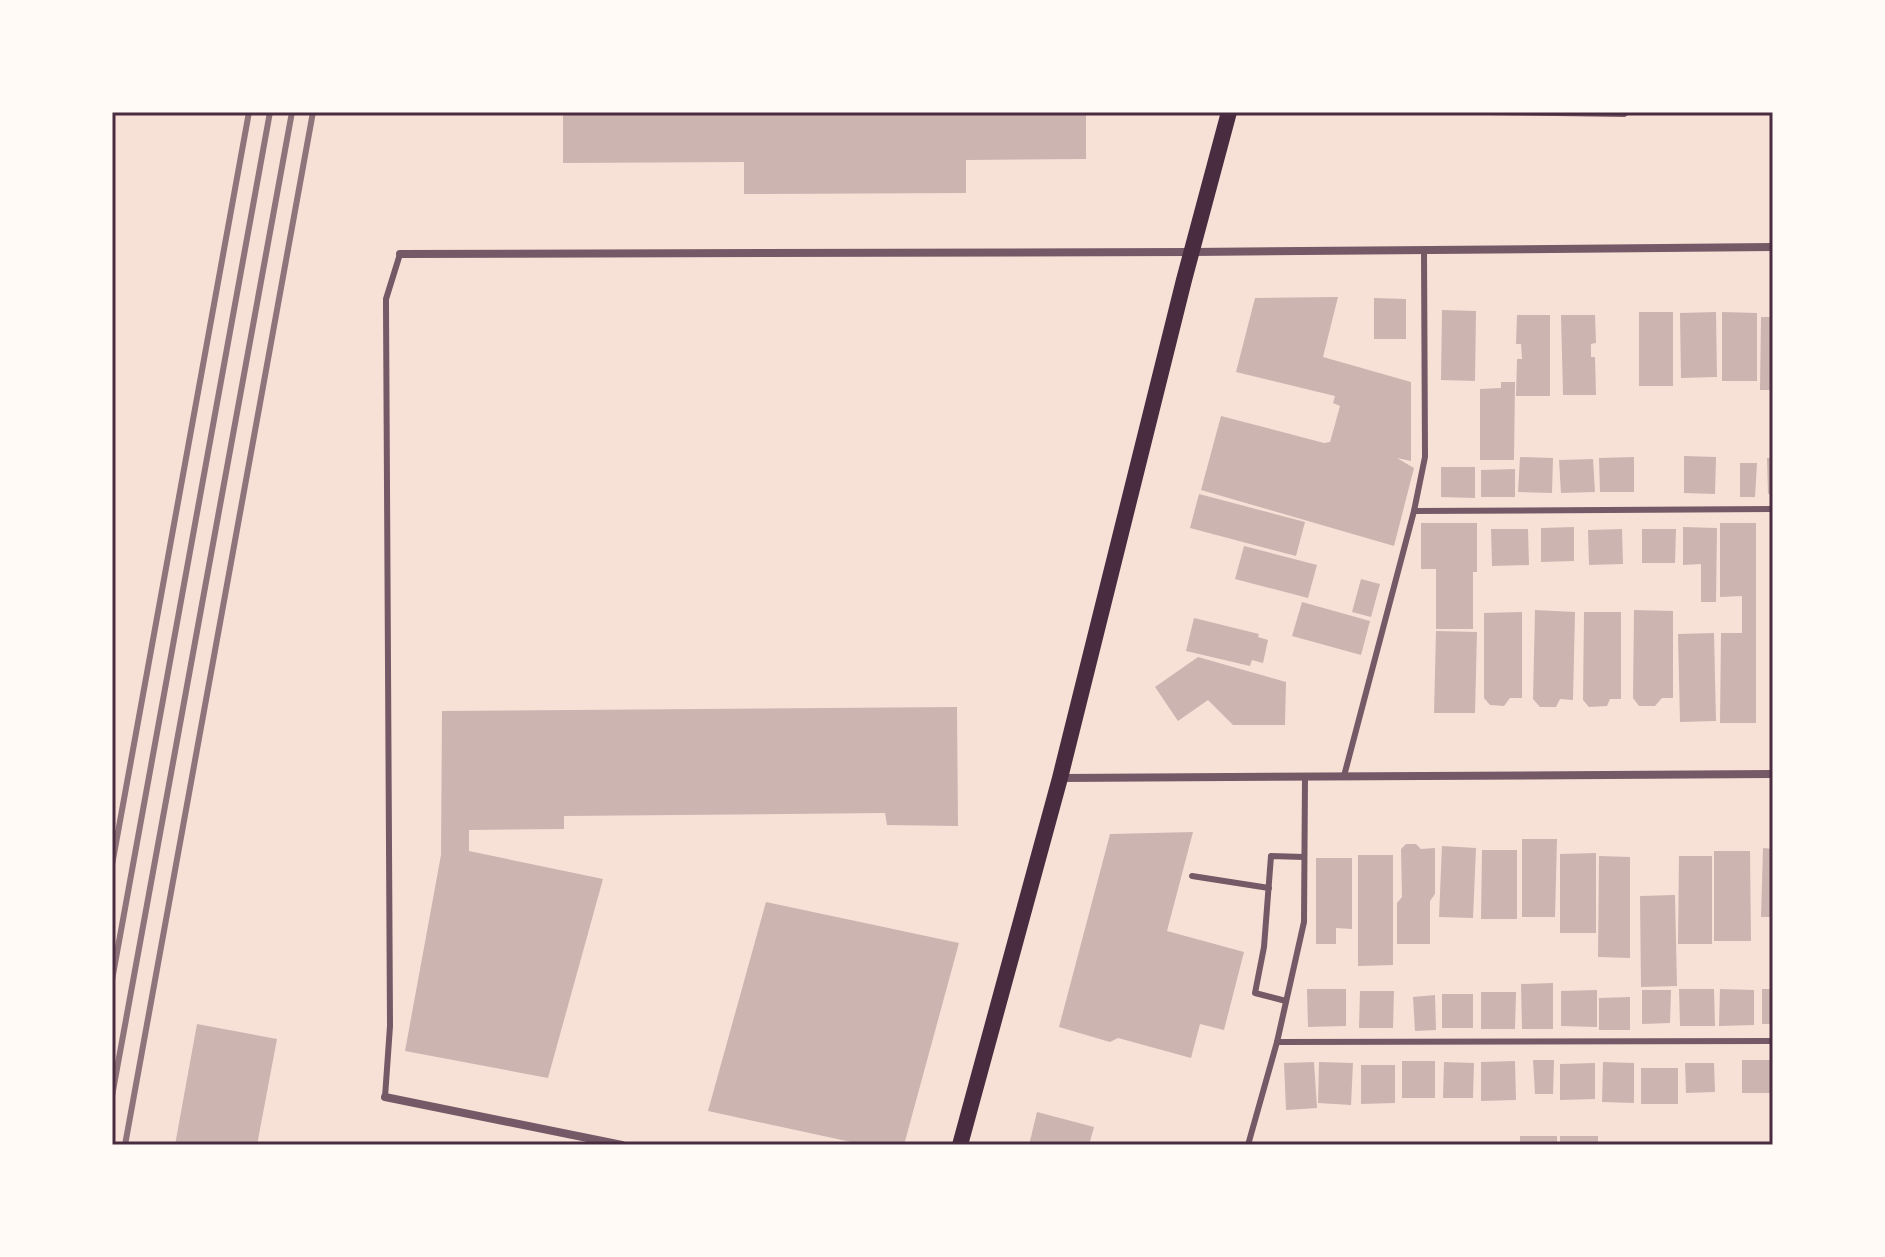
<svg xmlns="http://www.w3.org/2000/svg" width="1885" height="1257" viewBox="0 0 1885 1257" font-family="Inter,sans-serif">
<rect width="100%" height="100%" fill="#f7e1d7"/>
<!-- building -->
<g fill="#ccb4b1">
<polygon points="563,112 1086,112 1086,159 966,160 966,193 744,194 744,162 563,163"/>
<polygon points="1338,297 1323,357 1411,382 1411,461 1397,458 1414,468 1394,546 1201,490 1221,416 1324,443 1330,442 1340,406 1333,403 1335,396 1236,372 1255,298"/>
<polygon points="1374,298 1406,299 1406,339 1374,339"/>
<polygon points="1442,310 1476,311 1475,381 1441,380"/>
<rect x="1639" y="312" width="34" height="74"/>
<polygon points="1716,312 1717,377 1681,378 1680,313"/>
<polygon points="1722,312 1757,313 1757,381 1722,381"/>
<polygon points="1517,315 1550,315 1550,396 1516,396 1517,359 1522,359 1521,344 1516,344"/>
<polygon points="1561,315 1595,315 1596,343 1591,344 1591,357 1595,357 1596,395 1563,395"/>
<polygon points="1761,317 1773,317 1773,390 1760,390"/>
<polygon points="1501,382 1515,382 1514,460 1480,460 1480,389 1501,388"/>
<polygon points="1684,456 1716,457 1715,494 1684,493"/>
<polygon points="1520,457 1553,458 1552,493 1518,492"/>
<polygon points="1634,457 1634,492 1600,492 1599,458"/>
<polygon points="1767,458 1773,458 1773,493 1768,494"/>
<polygon points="1593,459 1595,492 1561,493 1559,460"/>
<polygon points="1740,463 1757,463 1755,497 1740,497"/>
<polygon points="1441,467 1475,467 1475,498 1441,497"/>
<polygon points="1515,469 1515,497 1481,497 1481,470"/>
<polygon points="1199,494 1305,522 1296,556 1190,528"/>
<polygon points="1421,523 1477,523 1477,572 1473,572 1473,629 1436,629 1436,569 1421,569"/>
<polygon points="1720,523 1756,523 1756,723 1720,723 1721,633 1742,633 1742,596 1720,597"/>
<polygon points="1574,527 1574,561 1541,562 1541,528"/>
<polygon points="1683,527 1717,528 1716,602 1701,602 1701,564 1683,565"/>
<polygon points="1491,529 1528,529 1529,565 1492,566"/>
<polygon points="1622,529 1623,564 1589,565 1588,530"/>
<polygon points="1642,529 1676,529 1675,563 1642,563"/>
<polygon points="1244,546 1317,565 1308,598 1235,579"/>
<polygon points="1361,579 1380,584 1371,617 1352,612"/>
<polygon points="1302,602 1370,621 1361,655 1292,636"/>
<polygon points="1535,610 1575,612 1573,700 1560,699 1556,707 1540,707 1533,699"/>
<polygon points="1634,610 1673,611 1673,698 1662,698 1655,706 1639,706 1633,698"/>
<polygon points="1522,612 1522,698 1510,698 1504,706 1490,705 1484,698 1484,613"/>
<polygon points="1584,612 1621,612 1621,699 1610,699 1607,706 1589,707 1583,700"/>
<polygon points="1194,618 1259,634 1258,637 1268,640 1263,663 1252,660 1250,666 1186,651"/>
<polygon points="1436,631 1477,632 1475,713 1434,713"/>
<polygon points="1714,633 1716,721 1680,722 1678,634"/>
<polygon points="1198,657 1286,682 1285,725 1233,725 1208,700 1178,721 1155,687"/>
<polygon points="957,707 958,826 887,825 885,813 564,816 564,829 469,830 469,851 603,879 548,1078 405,1051 441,855 442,711"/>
<polygon points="1193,832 1167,931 1244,952 1224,1030 1200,1024 1191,1058 1118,1038 1110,1042 1059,1027 1110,834"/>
<polygon points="1522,839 1557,839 1555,917 1522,917"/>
<polygon points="1406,844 1416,844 1421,849 1435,848 1435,894 1430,901 1430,944 1397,944 1397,903 1402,897 1401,849"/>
<polygon points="1442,846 1476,848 1473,918 1439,917"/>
<polygon points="1763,848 1773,849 1773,917 1761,917"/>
<polygon points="1482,850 1517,850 1517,919 1481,919"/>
<polygon points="1714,851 1750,851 1751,941 1714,941"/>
<polygon points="1596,853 1596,933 1560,933 1560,854"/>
<polygon points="1358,855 1393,855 1393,965 1358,966"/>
<polygon points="1599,856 1630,857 1630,958 1598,957"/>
<polygon points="1679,856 1712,856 1712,944 1678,944"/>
<polygon points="1316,858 1352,858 1352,929 1336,928 1336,944 1316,944"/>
<polygon points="1675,895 1677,986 1641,987 1640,896"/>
<polygon points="766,902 959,943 904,1145 865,1145 708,1111"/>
<polygon points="1553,983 1553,1029 1522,1029 1521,984"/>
<polygon points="1307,989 1346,989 1346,1026 1308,1027"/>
<polygon points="1679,989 1714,989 1715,1026 1680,1026"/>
<polygon points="1720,989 1754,990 1754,1025 1719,1026"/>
<rect x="1762" y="989" width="11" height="35"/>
<polygon points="1597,990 1597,1027 1561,1026 1561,991"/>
<polygon points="1642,990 1671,990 1670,1023 1642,1024"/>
<polygon points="1360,991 1394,991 1393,1028 1359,1028"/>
<polygon points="1481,992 1516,992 1515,1029 1481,1029"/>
<rect x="1442" y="994" width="31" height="34"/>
<polygon points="1435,995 1436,1030 1415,1031 1413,997"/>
<polygon points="1630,997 1630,1030 1599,1030 1599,998"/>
<polygon points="197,1024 277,1039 257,1145 175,1145"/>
<polygon points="1533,1060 1554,1060 1553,1094 1535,1094"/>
<rect x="1742" y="1060" width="31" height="33"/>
<rect x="1402" y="1061" width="33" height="37"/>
<polygon points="1515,1061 1516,1100 1481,1101 1481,1062"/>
<polygon points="1314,1062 1317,1108 1286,1110 1284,1063"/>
<polygon points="1319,1062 1353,1063 1351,1105 1318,1103"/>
<polygon points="1444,1062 1474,1063 1473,1098 1443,1098"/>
<polygon points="1603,1062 1634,1063 1634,1103 1602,1102"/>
<polygon points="1595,1063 1595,1099 1560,1100 1560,1064"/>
<polygon points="1685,1063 1714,1063 1715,1092 1686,1093"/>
<polygon points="1361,1065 1395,1065 1395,1103 1361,1104"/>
<rect x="1641" y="1068" width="37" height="36"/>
<polygon points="1037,1112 1094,1127 1089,1145 1029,1145"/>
<rect x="1520" y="1136" width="37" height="9"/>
<rect x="1560" y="1136" width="38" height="9"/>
</g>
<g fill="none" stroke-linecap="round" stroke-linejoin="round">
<!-- service -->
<g stroke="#755966" stroke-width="6">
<polyline points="1489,112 1624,114 1627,112"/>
<polyline points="1414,511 1773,509"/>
<polyline points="1344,776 1414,511 1425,457 1424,250"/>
<polyline points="1192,876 1269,888"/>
<polyline points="1286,1001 1255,993 1264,947 1271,856 1304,857"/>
<polyline points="1277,1042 1773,1041"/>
<polyline points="385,1097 390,1026 386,306 386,299 400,254"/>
<polyline points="1248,1145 1277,1042 1304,922 1305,777"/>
</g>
<!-- minor -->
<g stroke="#755966" stroke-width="8">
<polyline points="400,254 1192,252 1773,247"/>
<polyline points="1061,778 1773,774"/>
<polyline points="385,1097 622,1145"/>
</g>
<!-- secondary -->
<polyline stroke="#4a2c40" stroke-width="16" points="960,1145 1060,778 1184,280 1229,112"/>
<!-- rail -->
<g stroke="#8f747c" stroke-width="6">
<polyline points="112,865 249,112"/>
<polyline points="112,980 270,112"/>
<polyline points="112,1096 292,112"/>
<polyline points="125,1145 313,112"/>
</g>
</g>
<!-- border -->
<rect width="1885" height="1257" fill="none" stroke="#fffaf5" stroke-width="228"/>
<rect x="114" y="114" width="1657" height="1029" fill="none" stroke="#4a2c40" stroke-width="3"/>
</svg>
